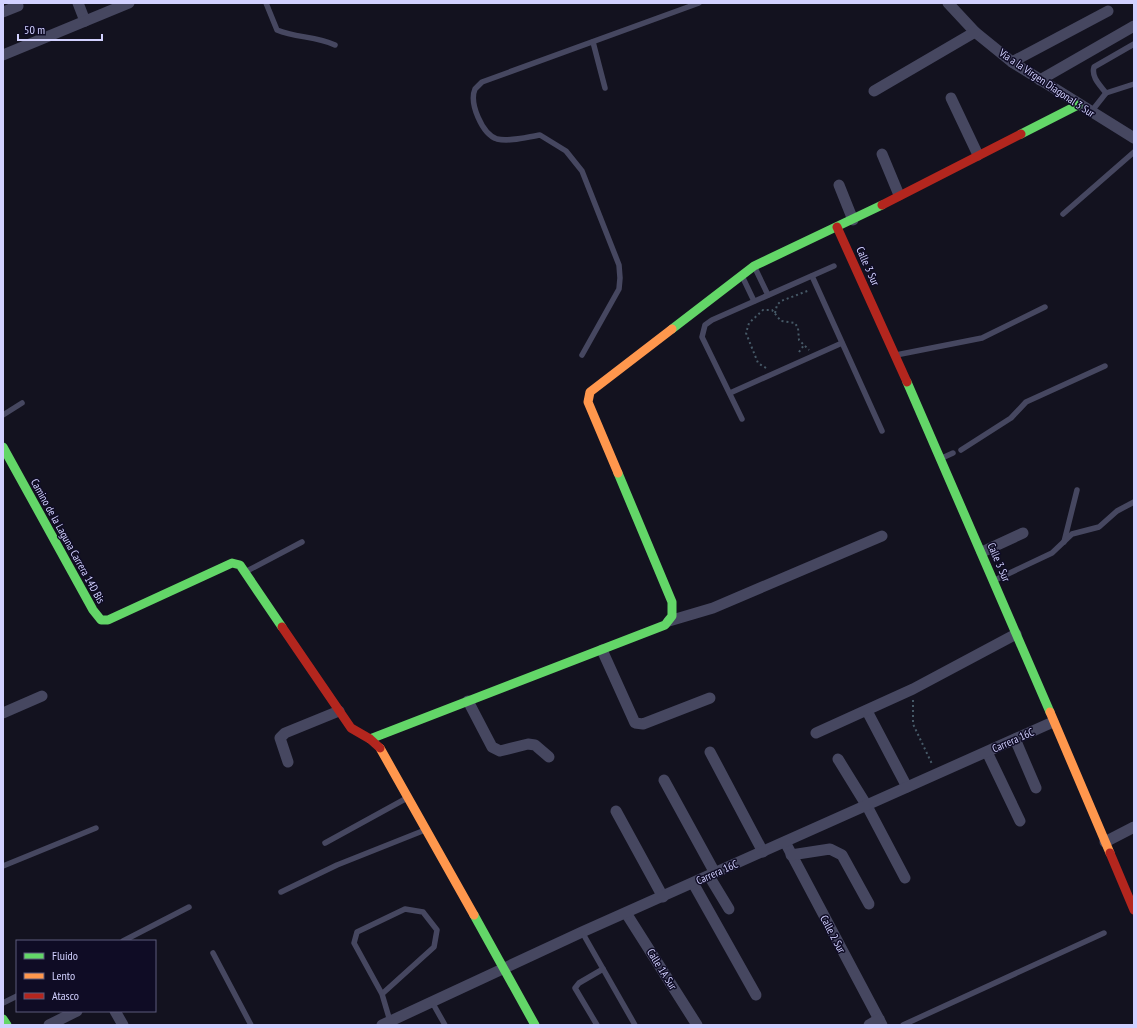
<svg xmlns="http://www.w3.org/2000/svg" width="1137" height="1028" viewBox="0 0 1137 1028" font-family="'PT Sans Narrow',sans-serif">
<rect width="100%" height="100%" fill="#13121f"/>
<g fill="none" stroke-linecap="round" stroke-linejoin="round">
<!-- path -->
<g stroke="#465967" stroke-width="2" stroke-dasharray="2 3" stroke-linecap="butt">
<polyline points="775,313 777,305 781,301 810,290"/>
<polyline points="799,352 804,345"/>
<polyline points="766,368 758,363 746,333 749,323 763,310 772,310 781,321 795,323 798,328 799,340 809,350"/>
<polyline points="913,700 913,724 932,764"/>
</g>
<!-- lane -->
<g stroke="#464760" stroke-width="5.5">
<path d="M266,3L277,30C296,38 316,36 335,45"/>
<polyline points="593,42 605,88"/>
<path d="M1106,93C1100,85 1091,77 1094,67L1134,44"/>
<polyline points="1091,112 1106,93 1134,84"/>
<polyline points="1063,214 1134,152"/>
<polyline points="755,268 768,295"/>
<polyline points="742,276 754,301"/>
<polyline points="812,276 882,431"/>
<path d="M582,355L619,289L620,278L619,265L582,171L566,151L540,135C527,137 510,142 497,139C482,134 469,103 475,89C477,87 480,84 482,82L699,3"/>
<polyline points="896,355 982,338 1045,307"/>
<polyline points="730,393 842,343"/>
<polyline points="3,415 22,403"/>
<polyline points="742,419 702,337 705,325 712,320 834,266"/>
<polyline points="961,450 1011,418 1026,402 1105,366"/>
<polyline points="942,458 953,453"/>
<polyline points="1064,542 1077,490"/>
<polyline points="247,571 302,542"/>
<polyline points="995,580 1052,553 1072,534 1099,527 1117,511 1134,502"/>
<polyline points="325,843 407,798"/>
<polyline points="3,866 96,828"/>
<polyline points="281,892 337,865 425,830"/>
<polyline points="582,932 635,1025"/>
<polyline points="123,941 189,907"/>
<polyline points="213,953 251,1025"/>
<polyline points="382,994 434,947 437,930 423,912 405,909 357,932 354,943 382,994 390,1021"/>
<polyline points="432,1002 445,1025"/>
<polyline points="3,1003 17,996"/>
<polyline points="597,1025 575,988 579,983 603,969"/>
<polyline points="903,1025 1104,933"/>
</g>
<!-- street -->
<g stroke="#464760" stroke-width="11">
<polyline points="78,3 85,21"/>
<polyline points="948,3 975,32 1012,62 1134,138"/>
<polyline points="3,12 18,6"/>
<polyline points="3,55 129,3"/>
<polyline points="1012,62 1108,11"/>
<polyline points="1040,80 1134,26"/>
<polyline points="874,91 975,32"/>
<polyline points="951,98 978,155"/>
<polyline points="882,154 899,195"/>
<polyline points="839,185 853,220"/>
<polyline points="982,552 1023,533"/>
<polyline points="669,621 713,608 882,536"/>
<polyline points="602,650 635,723 643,724 710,698"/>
<polyline points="468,701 492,747 500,751 528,744 535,745 549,757"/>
<polyline points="867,711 907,787"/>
<polyline points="3,713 42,696"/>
<polyline points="816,733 913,689 1016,634"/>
<polyline points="1015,739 1036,788"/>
<polyline points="710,752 763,852"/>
<polyline points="987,752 1020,821"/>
<polyline points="838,759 867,806 905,878"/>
<polyline points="288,762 280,738 285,733 339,711"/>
<polyline points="664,780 715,873"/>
<polyline points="616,811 663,897"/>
<polyline points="785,842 882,1025"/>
<polyline points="1105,842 1134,827"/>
<polyline points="791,855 830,849 842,855 869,904"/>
<polyline points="709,876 729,909"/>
<polyline points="693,883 756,995"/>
<polyline points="626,913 697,1025"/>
<polyline points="115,1011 123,1025"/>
<polyline points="49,1025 77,1011"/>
<polyline points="382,1025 582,932 1053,722"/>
<polyline points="869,1025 879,1019"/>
</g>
<!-- fast -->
<g stroke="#63d668" stroke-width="9">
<polyline points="1021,134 1078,105"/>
<polyline points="672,329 754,266 882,205"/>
<polyline points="907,382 1050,712"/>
<polyline points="3,447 93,610 101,620 108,620 232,563 240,565 282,627"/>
<polyline points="370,739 665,625 672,616 672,602 618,473"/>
<polyline points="474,915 535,1025"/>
<polyline points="3,1019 7,1025"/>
</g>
<!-- slow -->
<g stroke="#ff974d" stroke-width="9">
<polyline points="618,473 588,402 590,392 672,329"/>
<polyline points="1050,712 1110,853"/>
<polyline points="380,748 474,915"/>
</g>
<!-- jam -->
<g stroke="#b3261e" stroke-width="9">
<polyline points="882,205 1021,134"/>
<polyline points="837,227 907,382"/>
<polyline points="282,627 351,728 370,739 380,748"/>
<polyline points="1110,853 1134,910"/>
</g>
</g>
<g text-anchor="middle" stroke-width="3" stroke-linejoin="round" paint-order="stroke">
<!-- street labels -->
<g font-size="11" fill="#d2d1ff" stroke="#0f0c25">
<text transform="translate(1047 83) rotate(34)" y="4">Vía a la Virgen Diagonal 3 Sur</text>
<text transform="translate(868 266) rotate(66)" y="4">Calle 3 Sur</text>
<text transform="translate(68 541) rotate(61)" y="4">Camino de la Laguna Carrera 14D Bis</text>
<text transform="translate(999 562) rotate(67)" y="4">Calle 3 Sur</text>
<text transform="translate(1013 740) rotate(-24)" y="4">Carrera 16C</text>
<text transform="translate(717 872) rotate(-24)" y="4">Carrera 16C</text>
<text transform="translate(833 934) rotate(62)" y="4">Calle 2 Sur</text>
<text transform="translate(662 969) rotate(58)" y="4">Calle 1A Sur</text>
</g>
</g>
<!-- border -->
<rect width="1137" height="1028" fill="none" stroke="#d2d1ff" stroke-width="8"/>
<!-- legend -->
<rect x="16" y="940" width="140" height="72" fill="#0f0c25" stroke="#5d5b7c"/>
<rect x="24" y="953" width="20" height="6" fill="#63d668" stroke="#5d5b7c"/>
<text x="52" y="960" font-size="12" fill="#d2d1ff">Fluido</text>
<rect x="24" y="973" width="20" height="6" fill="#ff974d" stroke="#5d5b7c"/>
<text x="52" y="980" font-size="12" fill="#d2d1ff">Lento</text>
<rect x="24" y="993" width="20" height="6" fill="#b3261e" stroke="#5d5b7c"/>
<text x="52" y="1000" font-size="12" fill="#d2d1ff">Atasco</text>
<!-- scale -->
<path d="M18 34v6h84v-6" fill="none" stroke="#d2d1ff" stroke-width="2"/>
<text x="24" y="34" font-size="12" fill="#d2d1ff" stroke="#0f0c25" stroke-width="3" paint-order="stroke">50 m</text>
</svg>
